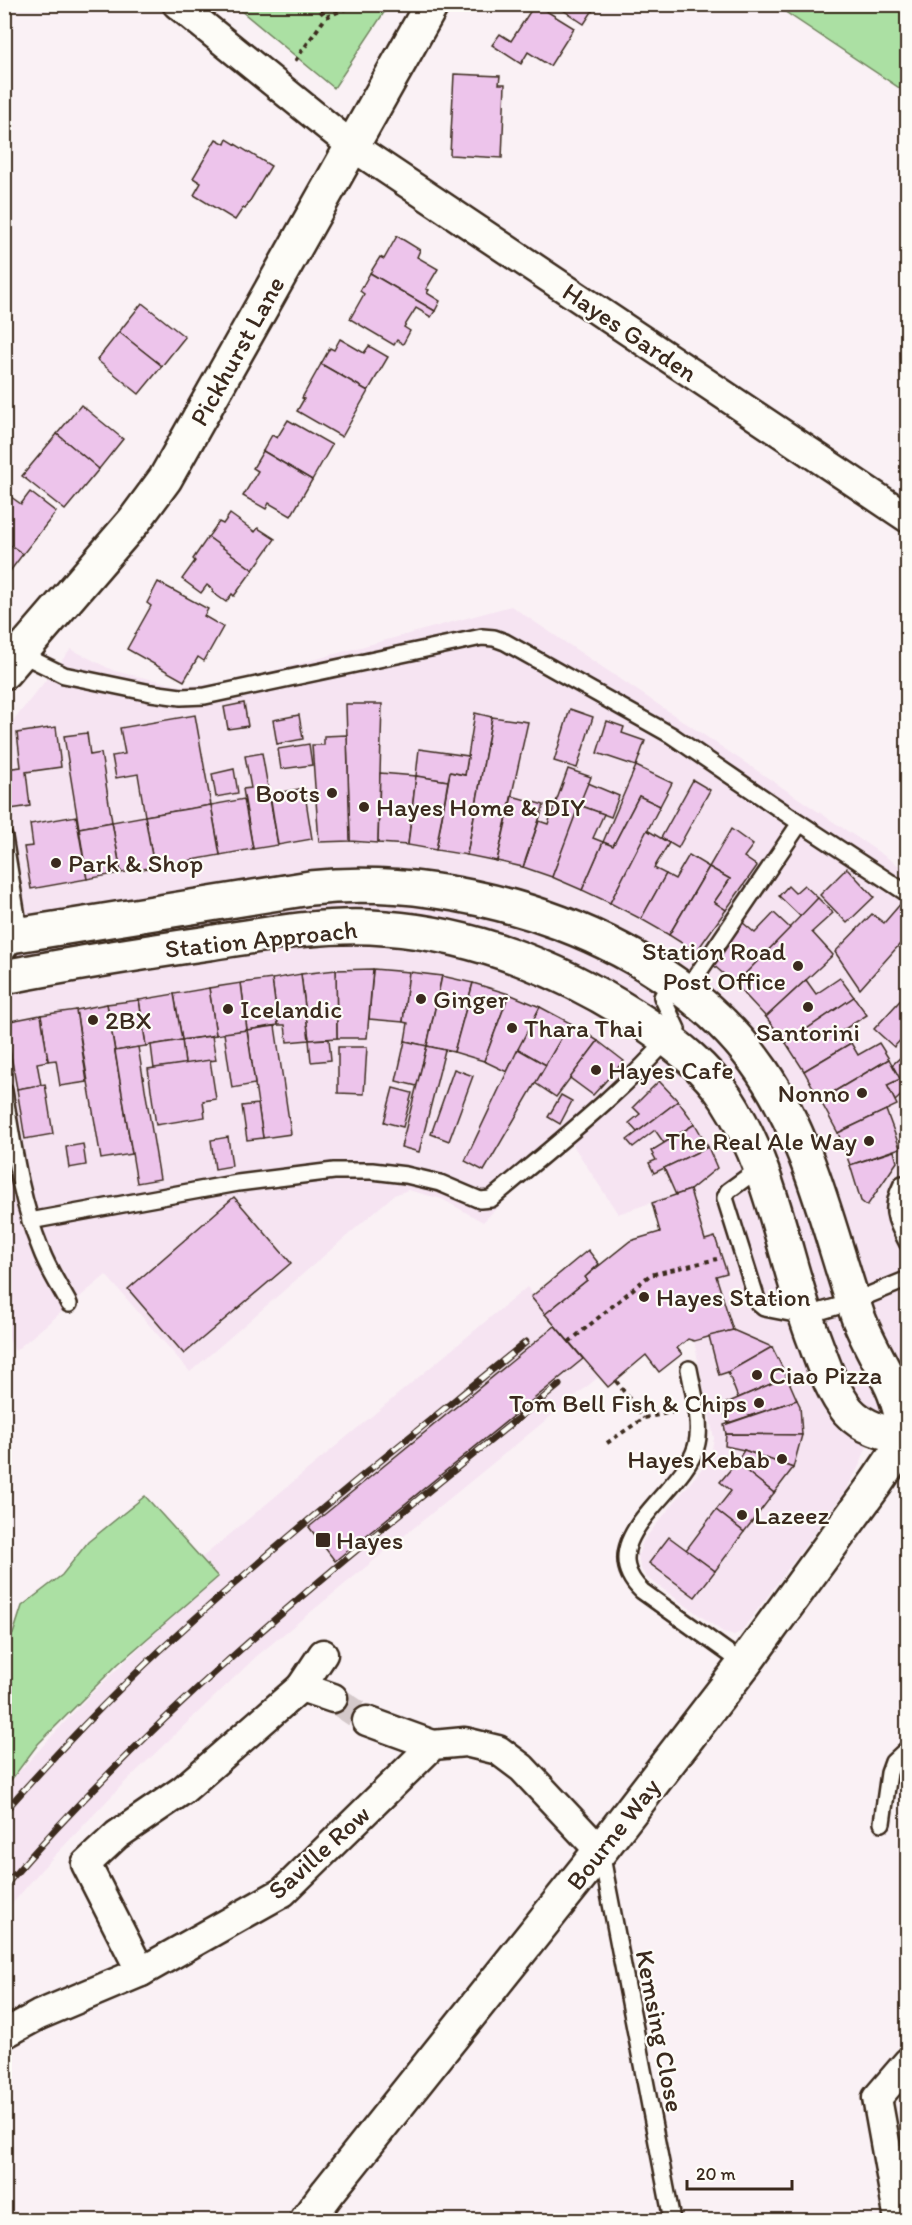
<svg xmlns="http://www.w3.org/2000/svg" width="912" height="2225" viewBox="0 0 912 2225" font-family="Itim,sans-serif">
<rect width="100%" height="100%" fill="#faf1f5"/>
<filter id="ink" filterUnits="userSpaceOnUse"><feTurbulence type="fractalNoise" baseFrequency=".0167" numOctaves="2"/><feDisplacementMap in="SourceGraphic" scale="12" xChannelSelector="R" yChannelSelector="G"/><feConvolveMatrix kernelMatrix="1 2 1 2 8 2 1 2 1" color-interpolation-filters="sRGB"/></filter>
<g filter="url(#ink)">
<!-- built -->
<g fill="#f6e4f2">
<polygon points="511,606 907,871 907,1350 859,1466 845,1492 741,1632 734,1635 723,1632 646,1577 640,1567 638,1555 643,1541 703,1467 711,1454 714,1438 694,1341 733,1329 716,1276 727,1273 715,1238 705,1240 689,1190 618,1214 567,1136 483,1222 442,1199 408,1190 394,1195 190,1372 106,1275 15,1351 4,1328 4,732 71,649 114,671 181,686 229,683"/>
<polygon points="527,1287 601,1375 258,1655 122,1785 42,1869 5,1912 5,1787 87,1698 213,1577 199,1560"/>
</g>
<!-- green -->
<g fill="#abe0a3" stroke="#738560" stroke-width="1.5">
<polygon points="234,5 389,5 334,88"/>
<polygon points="775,5 907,5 907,93"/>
<polygon points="145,1496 218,1577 118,1664 38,1744 5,1788 5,1641 13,1634 22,1606 62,1575 88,1542"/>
</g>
<!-- building -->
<g fill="#edc4eb" stroke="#3b2a1e" stroke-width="1.5">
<polygon points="535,4 574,28 550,66 528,52 521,64 492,45 500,34 511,41"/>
<polygon points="554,4 597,4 584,24"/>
<polygon points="454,74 500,76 499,84 505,84 502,158 450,155"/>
<polygon points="216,139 225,144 227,139 271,166 245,209 243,208 235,220 194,195 201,183 193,178"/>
<polygon points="397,236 420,250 417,257 438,269 426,289 429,290 427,293 440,301 435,311 370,273 380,257 384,259"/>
<polygon points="370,273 435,311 431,317 416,308 404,327 410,331 403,344 397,340 394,345 350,319 364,294 360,291"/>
<polygon points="142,303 185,337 162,366 119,332"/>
<polygon points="119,332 162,366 139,394 97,360"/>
<polygon points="340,339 364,353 369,346 388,357 368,391 321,364 330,348 334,350"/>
<polygon points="321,364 368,391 342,437 297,411 304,399 302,398"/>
<polygon points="81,405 123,439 99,469 57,434"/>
<polygon points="288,420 332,445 312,480 263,451 272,435 277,438"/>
<polygon points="57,434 99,469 65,510 22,476"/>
<polygon points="263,451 312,480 291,516 269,503 266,509 243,496 258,471 253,468"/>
<polygon points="4,492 21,504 30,492 56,512 23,554 4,541"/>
<polygon points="230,514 255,532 258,528 275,539 253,570 208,537 219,522 223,524"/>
<polygon points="208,537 253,570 234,596 232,594 226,602 212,592 213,590 207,585 201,593 182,579 195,561 193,559"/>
<polygon points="4,541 23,554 4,579"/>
<polygon points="158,582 208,609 204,616 223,627 204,661 198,657 184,681 127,649 151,606 147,603"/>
<polygon points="244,703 248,726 228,729 224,707"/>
<polygon points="346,704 382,704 378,843 350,841"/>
<polygon points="570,709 593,717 577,768 554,761"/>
<polygon points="475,713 492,717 467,855 436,850 450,772 465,775"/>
<polygon points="195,715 211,805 145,816 138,774 116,778 112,756 125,754 120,728"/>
<polygon points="299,715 303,739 277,744 273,720"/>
<polygon points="492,717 528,722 497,861 467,855"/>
<polygon points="607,721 624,727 622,733 645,741 636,766 597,753"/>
<polygon points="56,727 61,767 26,772 30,806 4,810 4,769 21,767 17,733"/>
<polygon points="87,733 90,755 101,753 112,822 79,828 64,736"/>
<polygon points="347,735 350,841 319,842 312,745 324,745 324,736"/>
<polygon points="309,744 312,765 281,769 278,749"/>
<polygon points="419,749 468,756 465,775 450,772 448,781 416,776"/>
<polygon points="262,753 278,845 253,849 243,789 251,788 245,756"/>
<polygon points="636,766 672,783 660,806 639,796 613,846 603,842"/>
<polygon points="234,769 238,793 216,797 212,774"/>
<polygon points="568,769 591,777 552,877 523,867 539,821 548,824"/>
<polygon points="380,773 416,776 408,845 378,843"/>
<polygon points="416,776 448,781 436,850 408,845"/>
<polygon points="693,780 710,790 678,848 661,838"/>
<polygon points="588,783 619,796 611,817 579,805"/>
<polygon points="304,788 312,839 278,845 270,794"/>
<polygon points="512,796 544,805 523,867 497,861"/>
<polygon points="639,796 660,806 610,903 582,890 603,842 613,846"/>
<polygon points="244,799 253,849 220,855 211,805"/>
<polygon points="211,805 220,855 154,867 145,816"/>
<polygon points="579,805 604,814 593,838 603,842 582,890 552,877"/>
<polygon points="76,816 87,879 31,889 24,847 33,846 30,824"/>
<polygon points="145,816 154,867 121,873 112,822"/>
<polygon points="112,822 121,873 87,879 79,828"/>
<polygon points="731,829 753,845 744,857 757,866 726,910 714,902 730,879 709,867"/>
<polygon points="647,830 669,843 654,868 666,874 641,919 610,903"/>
<polygon points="689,855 709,867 669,935 641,919 666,874 675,879"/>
<polygon points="709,867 730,879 714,902 726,910 696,952 669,935"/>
<polygon points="847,868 874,897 847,923 820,895"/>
<polygon points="804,885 818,898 801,917 779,896 788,886 795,893"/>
<polygon points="818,898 833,913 812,932 833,955 766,1017 735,984"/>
<polygon points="903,901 908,904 908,935 860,989 835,952 872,914 884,923"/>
<polygon points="774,913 790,928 735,984 711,963 742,922 755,933"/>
<polygon points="373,969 409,972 403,1022 369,1019"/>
<polygon points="373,969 367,1038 337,1038 336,970"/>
<polygon points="336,970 337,1038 309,1040 301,974"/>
<polygon points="409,972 442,976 427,1046 405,1041 408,1023 403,1022"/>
<polygon points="301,974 309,1040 287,1042 285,1025 278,1025 272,979"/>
<polygon points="442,976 473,983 454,1052 427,1046"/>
<polygon points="840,978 854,997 786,1043 766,1017 806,980 816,994"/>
<polygon points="272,979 278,1025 247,1030 241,983"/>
<polygon points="241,983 247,1030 216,1035 209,988"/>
<polygon points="473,983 509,994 484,1061 454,1052"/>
<polygon points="209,988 216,1035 182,1040 174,994"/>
<polygon points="908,992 908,1032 894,1047 874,1029"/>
<polygon points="174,994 182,1040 146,1046 139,1000"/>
<polygon points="509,994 540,1007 507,1072 484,1061"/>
<polygon points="854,997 867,1015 843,1030 851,1043 804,1071 786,1043"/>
<polygon points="139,1000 146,1046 115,1051 107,1004"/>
<polygon points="107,1004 132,1154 101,1159 76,1010"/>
<polygon points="540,1007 570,1023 546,1065 518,1049"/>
<polygon points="76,1010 87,1082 60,1086 56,1060 48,1061 41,1015"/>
<polygon points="41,1015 48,1061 37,1063 41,1085 17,1089 5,1022"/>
<polygon points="570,1023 598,1041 556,1097 535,1083"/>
<polygon points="275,1026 291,1134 263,1138 247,1030"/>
<polygon points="247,1030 255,1084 232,1088 224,1033"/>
<polygon points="212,1036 216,1060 185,1064 182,1040"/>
<polygon points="329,1039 331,1060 311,1062 309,1040"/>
<polygon points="182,1040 185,1064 154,1069 151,1045"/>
<polygon points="405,1041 427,1046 417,1086 396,1081"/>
<polygon points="598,1041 624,1061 593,1095 570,1078"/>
<polygon points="851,1043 858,1055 879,1043 889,1059 820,1100 804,1071"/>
<polygon points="427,1046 445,1050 419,1152 401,1147"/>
<polygon points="138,1047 160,1179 137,1183 115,1051"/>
<polygon points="338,1047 367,1047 364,1094 338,1093"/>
<polygon points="518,1049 546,1065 484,1171 465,1161"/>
<polygon points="908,1051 908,1089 895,1101 887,1085 900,1079 892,1065"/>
<polygon points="889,1059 900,1079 887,1085 897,1105 838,1133 820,1100"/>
<polygon points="210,1060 216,1099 203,1101 205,1117 156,1125 148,1069"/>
<polygon points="454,1069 473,1076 449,1141 431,1134"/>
<polygon points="659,1081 678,1101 637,1132 629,1123 640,1114 633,1107"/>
<polygon points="45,1084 53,1134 25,1139 17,1089"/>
<polygon points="393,1088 412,1093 403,1127 384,1122"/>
<polygon points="561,1095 572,1101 560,1124 548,1117"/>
<polygon points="678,1101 695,1124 664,1143 655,1130 633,1147 627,1140"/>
<polygon points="258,1104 263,1138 247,1140 242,1106"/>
<polygon points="886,1110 900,1148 850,1165 838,1133"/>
<polygon points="695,1124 708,1147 654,1173 649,1163 656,1160 651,1151"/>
<polygon points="228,1137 232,1166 215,1169 211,1140"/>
<polygon points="83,1144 86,1165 69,1168 66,1147"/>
<polygon points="708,1147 717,1168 690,1190 676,1195 664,1168"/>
<polygon points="894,1151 897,1162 867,1206 861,1201 850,1165"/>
<polygon points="690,1190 705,1240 715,1237 727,1273 716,1276 733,1330 694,1341 688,1339 677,1348 682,1354 659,1372 646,1355 608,1387 545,1314 587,1280 585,1277 630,1241 660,1232 652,1203"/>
<polygon points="234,1197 291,1263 184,1354 128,1289"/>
<polygon points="4,1226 10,1261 4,1262"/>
<polygon points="588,1250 599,1264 585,1277 587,1280 545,1314 531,1297"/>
<polygon points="555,1326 583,1359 335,1561 309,1527"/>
<polygon points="733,1330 772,1347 728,1372 719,1375 709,1336"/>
<polygon points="772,1347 787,1377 738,1398 728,1372"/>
<polygon points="787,1377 797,1400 728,1423 722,1405"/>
<polygon points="797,1400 800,1406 802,1435 726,1434 724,1425"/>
<polygon points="726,1434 802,1435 793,1468 744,1450 725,1446"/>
<polygon points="744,1450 793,1468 774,1493 736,1463"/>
<polygon points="736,1463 774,1493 744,1532 716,1510 731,1491 720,1482"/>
<polygon points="716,1510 744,1532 715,1571 686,1550"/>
<polygon points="669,1537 715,1571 695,1597 649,1563"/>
</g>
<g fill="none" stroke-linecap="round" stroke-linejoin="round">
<!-- street-tunnel -->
<polyline stroke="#d4c9ca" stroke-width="28" stroke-dasharray="28 14" stroke-linecap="butt" points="333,1698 367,1721"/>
<defs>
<g id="lane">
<polyline points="19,653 64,675 151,693 181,697 205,696 482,637 494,638 505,642 671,735 800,823 686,991"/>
<polyline points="800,823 908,894"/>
<polyline points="4,837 20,935 4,956"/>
<path d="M4,1091C13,1145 20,1199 41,1250C48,1269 60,1287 69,1304"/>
<polyline points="761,1167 728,1191 725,1198 758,1303 764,1308 805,1316 852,1302 908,1279"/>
<path d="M902,1184C889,1210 895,1219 908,1244"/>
<path d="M30,1221L238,1183L334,1171H372L406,1175L440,1183L480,1200L491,1199C555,1145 622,1093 677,1029L662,997L670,982"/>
<path d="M689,1369C693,1391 703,1425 696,1447C683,1493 589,1540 642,1591L744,1664"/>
<polyline points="882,1823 889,1773 893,1762 908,1748"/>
<polyline points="601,1852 672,2220"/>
</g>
<g id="street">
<polyline points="177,4 352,146 908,518"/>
<polyline points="301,1687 323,1654"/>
<polyline points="367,1721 433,1745"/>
<polyline points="141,1972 86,1864 117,1835 183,1790 301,1687 333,1698"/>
<polyline points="4,2034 39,2015 141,1972 283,1892 433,1745 465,1742 498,1750 522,1768 600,1851"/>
<polyline points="899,2220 877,2098 908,2062"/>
</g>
<g id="secondary">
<polyline points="4,672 134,521 165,479 432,4"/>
<path d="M4,937L310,888C466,871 671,937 762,1071C810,1142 829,1231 856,1311C864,1336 878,1357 889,1381C898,1398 902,1418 906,1437"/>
<path d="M4,977C72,964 140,953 209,943C267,934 327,923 385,928C480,935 571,973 649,1026C678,1046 706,1068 726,1098C774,1171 784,1262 815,1342C824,1366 832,1391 848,1411C863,1428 885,1433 906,1437"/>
<polyline points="307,2220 328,2192 600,1851 744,1664 876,1483 908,1436"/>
</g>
</defs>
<!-- lane casing -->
<use href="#lane" stroke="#3b2a1e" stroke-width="20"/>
<!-- street casing -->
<use href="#street" stroke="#3b2a1e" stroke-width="33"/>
<!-- secondary casing -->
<use href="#secondary" stroke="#3b2a1e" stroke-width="38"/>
<!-- path -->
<g stroke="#3b2a1e" stroke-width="4" stroke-dasharray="4.5 4.5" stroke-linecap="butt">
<polyline points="314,4 326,17 357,4"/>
<polyline points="295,61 326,17"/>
<polyline points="569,1342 650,1275 717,1259"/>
<polyline points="616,1381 644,1418"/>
<polyline points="607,1443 644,1418 673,1412"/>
</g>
<!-- lane -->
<use href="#lane" stroke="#fdfcf7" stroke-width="15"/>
<!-- street -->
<use href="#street" stroke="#fdfcf7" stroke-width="28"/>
<!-- secondary -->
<use href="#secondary" stroke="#fdfcf7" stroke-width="33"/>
<defs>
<g id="rail">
<path d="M4,1812C59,1750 117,1689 178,1634C290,1532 409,1438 526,1342"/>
<path d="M4,1887C167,1696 365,1543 559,1385"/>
</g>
</defs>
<!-- rail casing -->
<use href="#rail" stroke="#3b2a1e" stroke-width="7"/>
<!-- rail -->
<use href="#rail" stroke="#fdfcf7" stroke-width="4.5" stroke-dasharray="14" stroke-linecap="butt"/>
</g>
</g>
<!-- markers -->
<g fill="#3b2a1e" stroke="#fdfcf7" stroke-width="2">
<circle cx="332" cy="793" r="6"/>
<circle cx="364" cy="807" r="6"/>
<circle cx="56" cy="863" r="6"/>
<circle cx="798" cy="966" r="6"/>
<circle cx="421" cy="999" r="6"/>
<circle cx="808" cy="1007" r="6"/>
<circle cx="228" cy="1009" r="6"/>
<circle cx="93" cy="1020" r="6"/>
<circle cx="512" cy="1028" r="6"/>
<circle cx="596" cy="1070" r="6"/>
<circle cx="862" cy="1093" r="6"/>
<circle cx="869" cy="1141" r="6"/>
<circle cx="644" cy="1297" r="6"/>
<circle cx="757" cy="1375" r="6"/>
<circle cx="759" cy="1403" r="6"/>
<circle cx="782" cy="1459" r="6"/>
<circle cx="742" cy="1515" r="6"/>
<rect x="315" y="1532" width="16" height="16" rx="3"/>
</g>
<g text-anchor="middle" stroke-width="4.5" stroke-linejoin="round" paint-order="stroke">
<!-- street labels -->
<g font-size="26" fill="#3b2a1e" stroke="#fdfcf7">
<text transform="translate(630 332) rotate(34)" y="9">Hayes Garden</text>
<text transform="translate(237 351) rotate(-61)" y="9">Pickhurst Lane</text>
<text transform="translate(261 939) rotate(-6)" y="9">Station Approach</text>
<text transform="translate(613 1834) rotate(-52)" y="9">Bourne Way</text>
<text transform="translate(319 1852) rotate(-42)" y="9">Saville Row</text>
<text transform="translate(660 2031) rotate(79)" y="9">Kemsing Close</text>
</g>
<!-- poi labels -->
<g font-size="26" fill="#3b2a1e" stroke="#fdfcf7" text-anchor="start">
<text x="320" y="802" text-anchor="end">Boots</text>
<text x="376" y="816">Hayes Home &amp; DIY</text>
<text x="68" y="872">Park &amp; Shop</text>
<text x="786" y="960" text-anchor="end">Station Road<tspan x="786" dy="30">Post Office</tspan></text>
<text x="433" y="1008">Ginger</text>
<text x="240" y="1018">Icelandic</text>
<text x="105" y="1029">2BX</text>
<text x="524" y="1037">Thara Thai</text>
<text x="808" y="1041" text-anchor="middle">Santorini</text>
<text x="608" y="1079">Hayes Cafe</text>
<text x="850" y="1102" text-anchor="end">Nonno</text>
<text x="857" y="1150" text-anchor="end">The Real Ale Way</text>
<text x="656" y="1306">Hayes Station</text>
<text x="769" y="1384">Ciao Pizza</text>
<text x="747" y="1412" text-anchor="end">Tom Bell Fish &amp; Chips</text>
<text x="770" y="1468" text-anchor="end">Hayes Kebab</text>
<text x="754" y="1524">Lazeez</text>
<text x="336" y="1549">Hayes</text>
</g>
</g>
<!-- margin -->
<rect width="912" height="2225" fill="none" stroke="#fdfcf7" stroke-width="24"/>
<rect x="12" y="12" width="888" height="2201" fill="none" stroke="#3b2a1e" stroke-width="2" filter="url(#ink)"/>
<!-- scale -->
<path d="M687 2180v9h105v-9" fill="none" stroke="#3b2a1e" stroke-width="3"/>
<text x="696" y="2180" font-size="18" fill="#3b2a1e" stroke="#fdfcf7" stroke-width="4.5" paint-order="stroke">20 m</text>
</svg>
